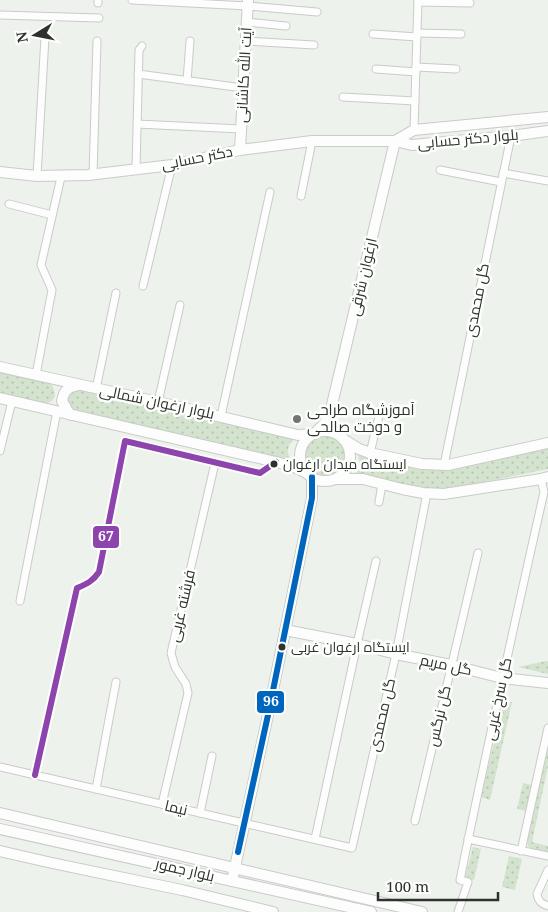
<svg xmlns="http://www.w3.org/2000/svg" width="548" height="912" viewBox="0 0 548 912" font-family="'Noto Serif',Cairo,serif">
<defs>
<pattern id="grass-dots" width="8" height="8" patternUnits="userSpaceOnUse" patternTransform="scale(1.25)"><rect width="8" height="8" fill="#d3e3cd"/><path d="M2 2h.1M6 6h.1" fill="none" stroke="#b5c3b0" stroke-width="1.8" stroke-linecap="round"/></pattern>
</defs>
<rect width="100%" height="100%" fill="#eef2ed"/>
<!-- grass -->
<g fill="url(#grass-dots)">
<polygon points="0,372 49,383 53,387 55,396 52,401 45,404 0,393"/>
<path d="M77,390L296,438C287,445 286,451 291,461L74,411C66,405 66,404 66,394Z"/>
<circle cx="325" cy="456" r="21"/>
<path d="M548,447V469L445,490L416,487L355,474C362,466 360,464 358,454C386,461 415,470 444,470Z"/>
<polygon points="548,661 548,674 518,667 546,661"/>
<polygon points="504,701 512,702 490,800 481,797"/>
<path d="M548,746V766L532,842L548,846V852H546C539,851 529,851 527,843Z"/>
<polygon points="523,783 536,786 530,812 517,809"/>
<polygon points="473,847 481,849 474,880 465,878"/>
<polygon points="509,856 522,859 515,890 502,887"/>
</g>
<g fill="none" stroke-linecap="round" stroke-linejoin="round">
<defs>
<g id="street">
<polyline points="132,0 248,6 317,12"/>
<polyline points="418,2 470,3"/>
<polyline points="98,3 98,0"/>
<polyline points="0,15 99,18"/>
<polyline points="247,22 286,26"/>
<polyline points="417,33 461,34"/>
<polyline points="373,34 417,37"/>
<polyline points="246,41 314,45"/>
<polyline points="416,67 456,69"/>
<polyline points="376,69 416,72"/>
<polyline points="138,74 243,88"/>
<polyline points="187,81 190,41"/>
<polyline points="343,97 415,101"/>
<polyline points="137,124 241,129"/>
<polyline points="414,130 418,0"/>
<polyline points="136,169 139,50 142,46"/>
<polyline points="440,170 501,182"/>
<polyline points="503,173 548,181"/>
<polyline points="93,175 97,41"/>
<polyline points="37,176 45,37"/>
<polyline points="301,196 312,141"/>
<polyline points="9,204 52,215"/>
<polyline points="143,286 172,165"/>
<polyline points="36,375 52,290 41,265 61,177"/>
<polyline points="96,389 116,293"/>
<polyline points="158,402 180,305"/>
<polyline points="221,416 270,192"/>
<polyline points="0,451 12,401"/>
<polyline points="370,453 381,408"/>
<polyline points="444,465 511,136"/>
<polyline points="379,502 382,484"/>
<polyline points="20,601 57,411"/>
<polyline points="0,767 352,848 396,654 427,493"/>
<path d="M35,775L77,588C87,584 93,581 99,572L125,441L260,473L276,462"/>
<polyline points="96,789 116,682"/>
<polyline points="162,804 188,693 186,684 175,667 171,653 215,463"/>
<polyline points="200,813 212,756"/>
<polyline points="415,821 478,553"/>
<polyline points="315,839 357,644 376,561"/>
<polyline points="468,839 548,856"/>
<polyline points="521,851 548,728"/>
<path d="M548,870L537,894C538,901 541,904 548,906"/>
<path d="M458,912L468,882L460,880C486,750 515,621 544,492L541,479"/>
</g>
<g id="secondary">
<polyline points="395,141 414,130 548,117"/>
<polyline points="240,150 248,0"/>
<polyline points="0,172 37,176 88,175 172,165 240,150 312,141 395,141 412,145 511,136 548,131"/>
<polyline points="0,367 158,402 298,435 314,434"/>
<polyline points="0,398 276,462 292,466 307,473"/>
<path d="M71,415L67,410L62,401C64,390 68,387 78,385"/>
<circle cx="325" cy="456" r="25"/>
<polyline points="316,432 325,423 330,413 395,141"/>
<polyline points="343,439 359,449 370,453 422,464 448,465 548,443"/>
<polyline points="336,479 363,479 402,489 423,493 444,494 541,479 548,477"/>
<polyline points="285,630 357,644 396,654 451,665 502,678 548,683"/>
<polyline points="0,813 422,912"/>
<polyline points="0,829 371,912"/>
<polyline points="0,851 52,863 182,890 273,912"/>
<polyline points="232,881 268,715 312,498 312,477"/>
</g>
</defs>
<!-- street casing -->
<use href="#street" stroke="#c9cbc8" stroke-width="9"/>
<!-- secondary casing -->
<use href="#secondary" stroke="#c9cbc8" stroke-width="12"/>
<!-- street -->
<use href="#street" stroke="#fcfdfc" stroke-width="7"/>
<!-- secondary -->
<use href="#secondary" stroke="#fcfdfc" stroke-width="10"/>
<defs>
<path id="bus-1" d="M35,775L77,588C87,584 93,581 99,572L125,441L260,473L276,462"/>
<polyline id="bus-2" points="238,852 268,715 312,498 312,477"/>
</defs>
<!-- bus-1 casing -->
<use href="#bus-1" stroke="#fdfffc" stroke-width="10"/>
<!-- bus-2 casing -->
<use href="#bus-2" stroke="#fdfffc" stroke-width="10"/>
<!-- bus-1 -->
<use href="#bus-1" stroke="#8e44ad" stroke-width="6"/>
<!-- bus-2 -->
<use href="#bus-2" stroke="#0065bd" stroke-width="6"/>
</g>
<!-- markers -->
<circle fill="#727571" stroke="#fdfffc" stroke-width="2" cx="297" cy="419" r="5"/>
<g fill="#2f312e" stroke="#fdfffc" stroke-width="2">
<circle cx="274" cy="464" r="4.5"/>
<circle cx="282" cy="647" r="4.5"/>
</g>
<g text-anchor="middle" stroke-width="5" stroke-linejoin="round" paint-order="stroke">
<!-- bus labels -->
<g font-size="14" fill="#2f312e" stroke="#fdfffc" text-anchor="start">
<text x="283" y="469">ایستگاه میدان ارغوان</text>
<text x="291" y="652">ایستگاه ارغوان غربی</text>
</g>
<!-- street labels -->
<g font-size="15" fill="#2f312e" stroke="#fdfffc">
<text transform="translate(244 75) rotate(-87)" y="5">آیت الله کاشانی</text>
<text transform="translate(468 139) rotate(-5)" y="5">بلوار دکتر حسابی</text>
<text transform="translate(197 158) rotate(-11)" y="5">دکتر حسابی</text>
<text transform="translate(363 277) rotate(-77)" y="5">ارغوان شرقی</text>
<text transform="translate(477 300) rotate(-79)" y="5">گل محمدی</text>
<text transform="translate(157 402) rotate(12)" y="5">بلوار ارغوان شمالی</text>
<text transform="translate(182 606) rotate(-77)" y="5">فرشته غربی</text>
<text transform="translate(446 665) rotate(12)" y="5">گل مریم</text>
<text transform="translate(498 699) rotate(-78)" y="5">گل سرخ غربی</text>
<text transform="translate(382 715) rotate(-77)" y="5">گل محمدی</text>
<text transform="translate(439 716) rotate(-77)" y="5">گل نرگس</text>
<text transform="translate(176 808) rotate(13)" y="5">نیما</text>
<text transform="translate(185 870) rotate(13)" y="5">بلوار جمور</text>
</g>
<!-- poi labels -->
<g font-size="15" fill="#2f312e" stroke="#fdfffc" text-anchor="start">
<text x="307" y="415">آموزشگاه طراحی<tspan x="307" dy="17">و دوخت صالحی</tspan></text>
</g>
</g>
<g stroke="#fdfffc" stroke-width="2">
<rect x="92" y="525" width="28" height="24" rx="5" fill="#8e44ad"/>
<rect x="256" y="690" width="29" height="24" rx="5" fill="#0065bd"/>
</g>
<g font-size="14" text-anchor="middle" font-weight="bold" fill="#fff">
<text x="106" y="541">67</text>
<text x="271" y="706">96</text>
</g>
<!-- north arrow -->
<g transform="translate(35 35) rotate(260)" stroke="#fdfffc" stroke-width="4" paint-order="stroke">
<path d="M0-4L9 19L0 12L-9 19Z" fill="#2f312e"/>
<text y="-8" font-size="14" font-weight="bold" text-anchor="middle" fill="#2f312e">N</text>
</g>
<!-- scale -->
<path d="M378 892v8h120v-8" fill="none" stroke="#2f312e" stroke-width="2.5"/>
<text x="386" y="892" font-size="15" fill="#2f312e" stroke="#fdfffc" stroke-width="4" paint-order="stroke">100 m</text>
</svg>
